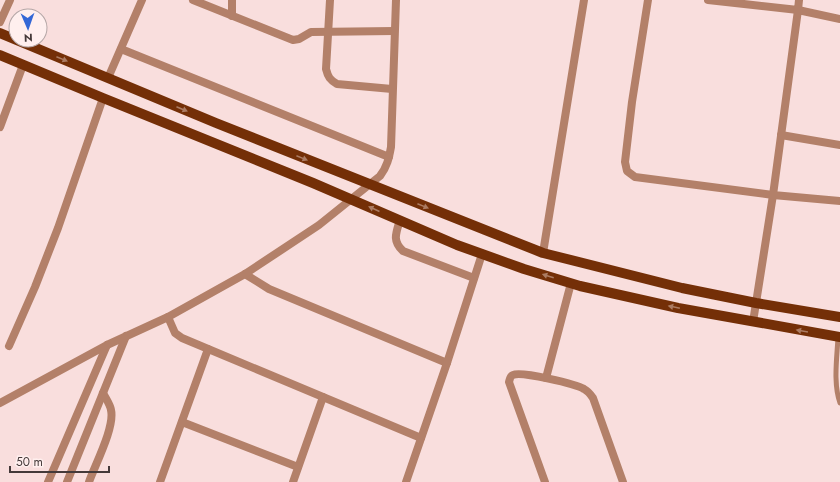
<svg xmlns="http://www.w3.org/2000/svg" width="840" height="482" viewBox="0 0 840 482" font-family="Jost,sans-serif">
<rect width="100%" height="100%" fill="#f9dedd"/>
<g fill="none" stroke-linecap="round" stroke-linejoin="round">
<!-- lane -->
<path stroke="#b38069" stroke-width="5" d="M838,337C837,358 833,383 840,403"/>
<!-- street -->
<g stroke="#b38069" stroke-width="8">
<polyline points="193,0 293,40 299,39 311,32 394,31"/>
<polyline points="232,0 232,16"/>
<path d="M330,0L326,69C328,77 330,80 337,84L392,89"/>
<polyline points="648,0 632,102 625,162 627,171 635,177 773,195 753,322"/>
<polyline points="708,0 798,10 799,0"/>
<polyline points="840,19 798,10 773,195 840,201"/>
<polyline points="0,22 10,0"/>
<polyline points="121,49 389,157"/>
<polyline points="108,78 142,0"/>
<polyline points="0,127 23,65"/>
<polyline points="781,135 840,145"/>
<path d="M400,220C396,233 392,241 403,251L474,278"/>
<polyline points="543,253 584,0"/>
<polyline points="245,274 269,289 447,363"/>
<polyline points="168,317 175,333 182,338 421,438"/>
<polyline points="9,346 35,287 58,228 103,98"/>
<polyline points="546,378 571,283"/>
<path d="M0,403L107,345L168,317L245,274L319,225L380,176C387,167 389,158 391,147L396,0"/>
<polyline points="182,422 298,467"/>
<polyline points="48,482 107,345"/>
<polyline points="67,482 126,336"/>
<path d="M89,482C95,465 115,427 111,410C110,404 106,399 103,393"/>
<polyline points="160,482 208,349"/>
<polyline points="293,482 323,397"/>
<polyline points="406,482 447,363 482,254"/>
<path d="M545,482L509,382C510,379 510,376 513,375C521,371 576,384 584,389C588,391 591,395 593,398L623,482"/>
</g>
<!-- primary -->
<g stroke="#742f07" stroke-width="10">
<polyline points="0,33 216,123 543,253 682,288 756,303 840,317"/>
<polyline points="0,55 103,98 313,183 457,245 524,269 580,286 678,308 840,337"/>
</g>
</g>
<!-- one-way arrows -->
<defs><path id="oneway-solid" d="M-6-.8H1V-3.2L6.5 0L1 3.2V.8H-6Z"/></defs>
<g fill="#ac7c63">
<use href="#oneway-solid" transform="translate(62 59) rotate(22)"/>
<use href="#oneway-solid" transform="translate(182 109) rotate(23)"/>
<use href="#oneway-solid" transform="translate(302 158) rotate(22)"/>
<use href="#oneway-solid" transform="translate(423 206) rotate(22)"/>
<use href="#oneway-solid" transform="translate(374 209) rotate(-156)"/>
<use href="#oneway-solid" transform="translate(548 276) rotate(-163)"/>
<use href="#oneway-solid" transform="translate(674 307) rotate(-168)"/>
<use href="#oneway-solid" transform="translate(802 331) rotate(-170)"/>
</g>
<!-- north arrow -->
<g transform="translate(28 28) rotate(178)"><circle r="19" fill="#ffefee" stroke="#b4a6a6"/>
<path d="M0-3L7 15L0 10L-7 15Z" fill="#3367d6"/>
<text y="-6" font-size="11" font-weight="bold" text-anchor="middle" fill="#443939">N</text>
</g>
<!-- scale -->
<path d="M10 466v6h99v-6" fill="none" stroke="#443939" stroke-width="2"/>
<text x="16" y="466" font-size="12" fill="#443939" stroke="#ffefee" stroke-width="3" paint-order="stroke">50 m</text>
</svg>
